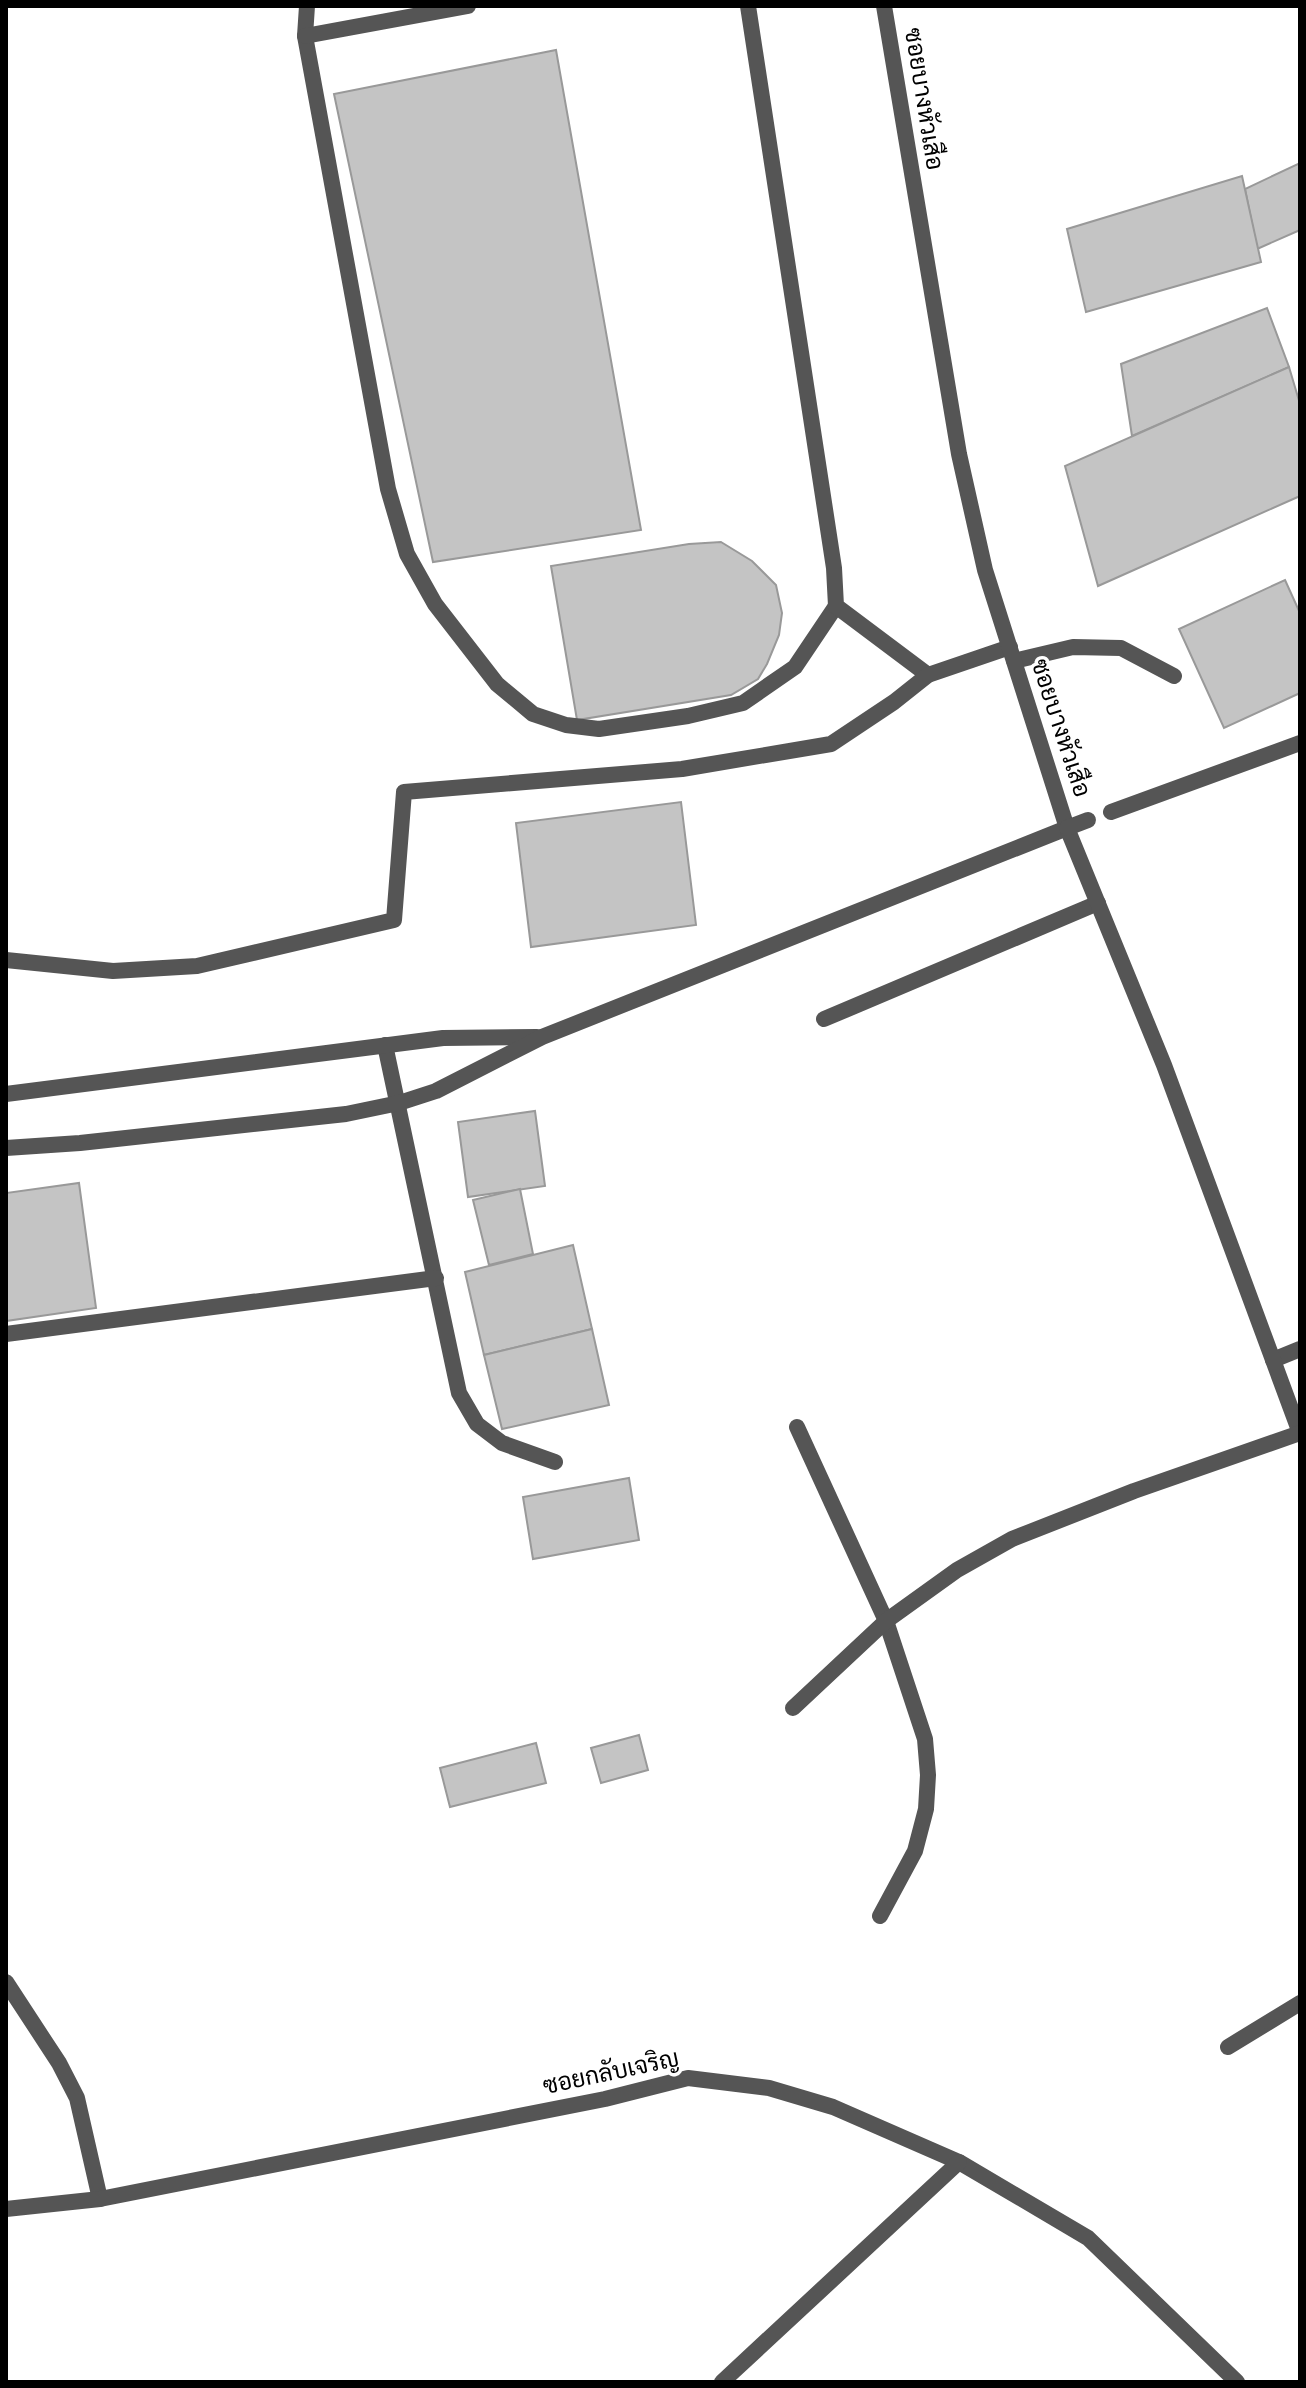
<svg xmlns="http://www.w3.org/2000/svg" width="1306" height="2388" viewBox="0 0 1306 2388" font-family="Raleway,Sarabun,sans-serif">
<rect width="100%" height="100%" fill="#fff"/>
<!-- building -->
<g fill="#c4c4c4" stroke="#999" stroke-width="2">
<polygon points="556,50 641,530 433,562 334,94"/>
<polygon points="1300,163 1300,230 1257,249 1245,189"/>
<polygon points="1242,176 1261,262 1086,312 1067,229"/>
<polygon points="1267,308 1289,367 1132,436 1121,364"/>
<polygon points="1289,367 1300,404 1300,496 1098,586 1065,466"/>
<polygon points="721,542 752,561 776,585 782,613 779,635 767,664 758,679 731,695 577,720 551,566 689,544"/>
<polygon points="1285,580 1300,613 1300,693 1224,728 1179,629"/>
<polygon points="681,802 696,925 531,947 516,823"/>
<polygon points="535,1111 545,1186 468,1197 458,1122"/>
<polygon points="79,1183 96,1308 6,1321 6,1193"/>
<polygon points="520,1189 533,1254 489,1265 473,1200"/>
<polygon points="573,1245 592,1329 484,1355 465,1272"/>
<polygon points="592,1329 609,1405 502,1429 484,1355"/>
<polygon points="629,1478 639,1540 533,1559 523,1497"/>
<polygon points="639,1735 648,1770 601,1783 591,1748"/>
<polygon points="536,1743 546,1783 450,1807 440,1768"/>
</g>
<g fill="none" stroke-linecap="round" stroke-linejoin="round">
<!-- lane -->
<g stroke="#555" stroke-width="16">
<polyline points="307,6 305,36 388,489 407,554 435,604 497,684 533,714 566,725 599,729 688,716 743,703 795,667 836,606"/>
<polyline points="748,6 834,568 836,606 928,675"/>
<polyline points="305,36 468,6"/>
<polyline points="1014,661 1073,647 1121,648 1174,676"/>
<polyline points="6,960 113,971 197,966 394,920 404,792 682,769 831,744 894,702 928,675 1010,647"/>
<polyline points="824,1019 1098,903"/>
<polyline points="385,1045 459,1393 477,1424 502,1443 555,1462"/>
<polyline points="6,1094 443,1038 537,1037"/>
<polyline points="6,1148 80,1143 346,1114 399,1103 436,1091 542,1037 1067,828"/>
<polyline points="6,1334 436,1278"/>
<polyline points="1273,1360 1300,1349"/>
<polyline points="797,1427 886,1621 925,1739 928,1775 926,1809 915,1851 880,1916"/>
<polyline points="1228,2047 1300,2003"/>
</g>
<!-- street -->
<g stroke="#555" stroke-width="16">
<polyline points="884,6 959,454 985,570 1067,828 1164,1065 1300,1433"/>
<polyline points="1111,812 1300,743"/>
<polyline points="1067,828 1088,820"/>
<polyline points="793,1708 886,1621 957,1570 1012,1539 1134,1491 1300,1433"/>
<polyline points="6,1982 59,2063 77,2098 100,2199"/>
<polyline points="6,2209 100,2199 605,2099 688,2078 769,2088 833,2107 959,2162 1088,2238 1237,2382"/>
<polyline points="722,2382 959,2162"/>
</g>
</g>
<g text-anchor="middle" stroke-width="7" stroke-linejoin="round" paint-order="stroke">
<!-- street labels -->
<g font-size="24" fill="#000" stroke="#fff">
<text transform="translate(924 99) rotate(81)" y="8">ซอยบางหัวเสือ</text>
<text transform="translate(1061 728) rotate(72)" y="8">ซอยบางหัวเสือ</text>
<text transform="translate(611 2072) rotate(-12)" y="8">ซอยกลับเจริญ</text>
</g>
</g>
<!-- border -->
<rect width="1306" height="2388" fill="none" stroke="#000000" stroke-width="16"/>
</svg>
